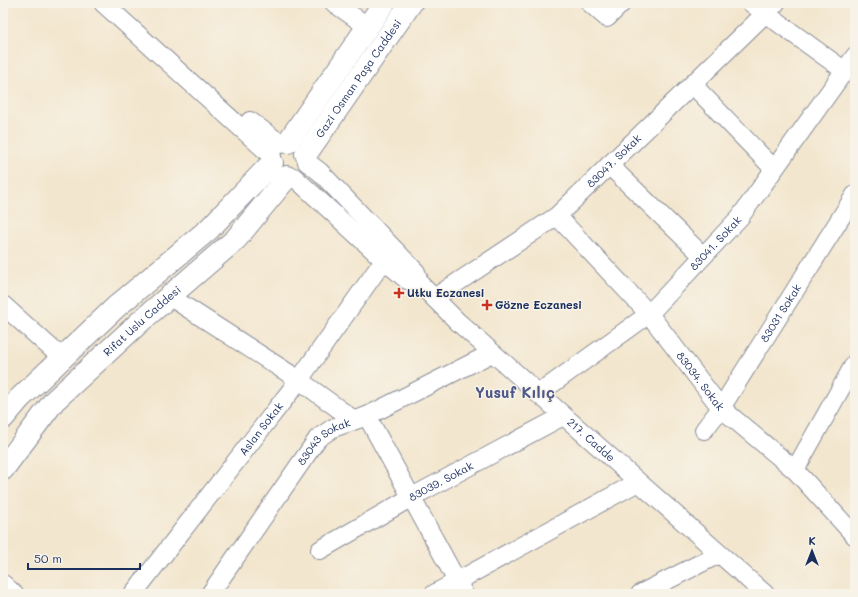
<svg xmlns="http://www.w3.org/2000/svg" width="858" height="597" viewBox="0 0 858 597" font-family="Mali,sans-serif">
<rect width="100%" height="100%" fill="#f7f3e8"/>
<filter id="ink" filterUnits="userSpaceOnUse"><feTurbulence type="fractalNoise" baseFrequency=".025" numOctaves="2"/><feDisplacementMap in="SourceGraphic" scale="8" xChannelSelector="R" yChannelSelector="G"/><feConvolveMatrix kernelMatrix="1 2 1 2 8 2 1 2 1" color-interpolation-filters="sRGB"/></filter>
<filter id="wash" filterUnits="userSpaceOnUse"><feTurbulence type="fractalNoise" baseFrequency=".012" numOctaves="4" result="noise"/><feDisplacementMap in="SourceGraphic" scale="16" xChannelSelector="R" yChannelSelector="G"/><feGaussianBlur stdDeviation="0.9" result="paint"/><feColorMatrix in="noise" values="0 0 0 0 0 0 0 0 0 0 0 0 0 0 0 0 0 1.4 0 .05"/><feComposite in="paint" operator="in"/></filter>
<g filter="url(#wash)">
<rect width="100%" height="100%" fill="#f3e6ce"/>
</g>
<g filter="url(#ink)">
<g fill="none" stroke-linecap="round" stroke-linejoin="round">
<defs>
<g id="minor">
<polyline points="103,3 272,156"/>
<polyline points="334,3 367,26"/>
<polyline points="590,3 607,18 622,3"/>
<polyline points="751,3 845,71"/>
<polyline points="693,85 774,169"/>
<polyline points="250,121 281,144"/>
<polyline points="307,162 320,172 416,272 420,284"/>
<polyline points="609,165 703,256"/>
<path id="s1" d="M294,177L384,260L407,280L420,284L458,322L765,594"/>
<path id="s2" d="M557,216L649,314L721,408L795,470L855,536"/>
<polyline points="169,296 299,380 354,420"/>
<path id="s3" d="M434,298L557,216L776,3"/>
<polyline points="3,305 62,358"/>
<path id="s4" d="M538,394L649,314L740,217L855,56"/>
<polyline points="367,416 464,594"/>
<path id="s5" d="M704,430L721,408L855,195"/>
<polyline points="795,470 855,363"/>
<path id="s6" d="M320,550L410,498L563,416"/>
<polyline points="3,584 14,594"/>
<path id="s7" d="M133,594L299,380L384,260"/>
<path id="s8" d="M210,594L318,438L333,428L367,416L492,353"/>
<polyline points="434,594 638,482"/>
<polyline points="640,594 719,554"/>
</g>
<g id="major">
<polyline points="288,142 384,3"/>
<path id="s9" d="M306,154L411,3"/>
<polyline points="3,418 20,398 116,307 209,229 272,163"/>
<path id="s10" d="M3,469L54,401L142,320L236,239L287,177"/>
</g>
</defs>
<!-- minor casing -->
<use href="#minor" stroke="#878a96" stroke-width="20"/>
<!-- major casing -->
<use href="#major" stroke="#878a96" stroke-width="24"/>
<!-- minor -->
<use href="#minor" stroke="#fff" stroke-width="18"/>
<!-- major -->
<use href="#major" stroke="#fff" stroke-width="22"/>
</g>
</g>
<!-- markers -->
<g fill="#c8321e" stroke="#f7f3e8" stroke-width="1.5">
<path d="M397 287h4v4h4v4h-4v4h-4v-4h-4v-4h4z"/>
<path d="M485 299h4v4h4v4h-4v4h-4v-4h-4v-4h4z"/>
</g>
<g text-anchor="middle" stroke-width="3" stroke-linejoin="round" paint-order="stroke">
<!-- street labels -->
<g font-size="11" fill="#1b2f5e" stroke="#f7f3e8">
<text dy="4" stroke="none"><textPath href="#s9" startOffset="92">Gazi Osman Paşa Caddesi</textPath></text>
<text dy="4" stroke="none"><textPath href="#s3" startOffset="227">83047. Sokak</textPath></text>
<text dy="4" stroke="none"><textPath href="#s4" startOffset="234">83041. Sokak</textPath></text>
<text dy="4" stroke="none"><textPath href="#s5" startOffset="140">83031 Sokak</textPath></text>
<text dy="4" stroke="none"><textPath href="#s10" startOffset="204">Rifat Uslu Caddesi</textPath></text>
<text dy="4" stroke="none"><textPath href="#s2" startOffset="219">83034. Sokak</textPath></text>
<text dy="4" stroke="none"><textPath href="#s7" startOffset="209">Aslan Sokak</textPath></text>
<text dy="4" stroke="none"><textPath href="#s1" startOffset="398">217. Cadde</textPath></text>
<text dy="4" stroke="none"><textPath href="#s8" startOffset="192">83043 Sokak</textPath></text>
<text dy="4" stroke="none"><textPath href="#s6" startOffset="139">83039. Sokak</textPath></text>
</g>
<!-- poi labels -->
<g font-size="11" font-weight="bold" fill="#1b2f5e" stroke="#f7f3e8" text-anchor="start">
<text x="407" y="297">Utku Eczanesi</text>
<text x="495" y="309">Gözne Eczanesi</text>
</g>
<!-- district labels -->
<g font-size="15" font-weight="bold" fill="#4e5889" stroke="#f7f3e8">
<text x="515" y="398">Yusuf Kılıç</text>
</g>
</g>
<!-- margin -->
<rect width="858" height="597" fill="none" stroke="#f7f3e8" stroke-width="16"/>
<!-- north arrow -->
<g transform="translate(812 551)" stroke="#f7f3e8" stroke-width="3" paint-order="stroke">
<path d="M0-3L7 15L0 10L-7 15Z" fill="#1b2f5e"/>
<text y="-6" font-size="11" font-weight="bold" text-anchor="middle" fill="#1b2f5e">K</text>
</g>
<!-- scale -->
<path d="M28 563v6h112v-6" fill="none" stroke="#1b2f5e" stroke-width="2"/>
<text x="34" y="563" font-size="12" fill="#1b2f5e" stroke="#f7f3e8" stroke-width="3" paint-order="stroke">50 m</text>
</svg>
